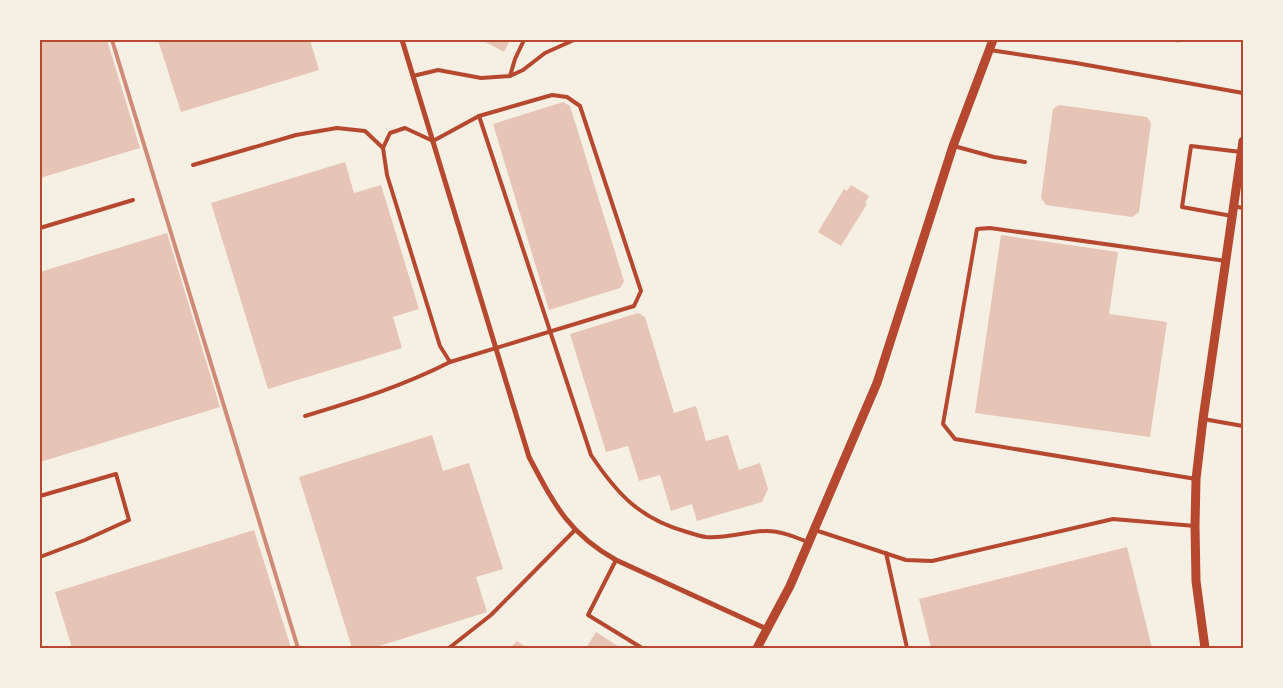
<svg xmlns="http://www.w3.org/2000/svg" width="1283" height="688" viewBox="0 0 1283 688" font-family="'Times New Roman',serif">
<rect width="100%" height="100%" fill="#f6efe4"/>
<!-- building -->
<g fill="#e6c5b7">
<polygon points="40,40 107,40 140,148 40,178"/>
<polygon points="158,40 310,40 319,70 181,112"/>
<polygon points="482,40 510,40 504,52"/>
<polygon points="1165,40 1179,40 1179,43"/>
<polygon points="563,102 570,106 624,281 620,288 549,310 493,124"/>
<polygon points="1059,105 1147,117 1151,123 1139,212 1132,217 1046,205 1041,198 1053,109"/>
<polygon points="345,162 354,193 381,185 419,309 393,317 402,348 268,389 211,203"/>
<polygon points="851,185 869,196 865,203 867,204 841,246 818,232 844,189 847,191"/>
<polygon points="167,233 220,407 40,462 40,272"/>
<polygon points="1001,235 1118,252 1109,314 1167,322 1150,437 975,413"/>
<polygon points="638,313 645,317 674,413 696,406 706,441 728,435 739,470 760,463 768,489 762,502 697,521 692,504 671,511 660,475 639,481 628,446 606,452 570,334"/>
<polygon points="432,435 443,471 469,463 503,569 476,577 487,612 373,648 352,648 299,477"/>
<polygon points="254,530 291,648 72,648 55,592"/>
<polygon points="1127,547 1152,648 931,648 919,599"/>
<polygon points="596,632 621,648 586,648"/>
<polygon points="517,641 527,648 510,648"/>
</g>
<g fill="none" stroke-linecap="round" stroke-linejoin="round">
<!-- service -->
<g stroke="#b5482f" stroke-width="4">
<polyline points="990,50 1076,63 1243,93"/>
<polyline points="413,76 438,70 481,78 510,76 523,70 545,53 574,40"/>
<polyline points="510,76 515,59 524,40"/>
<polygon points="552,95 567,97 580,106 641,291 634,306 450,362 440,346 387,175 383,148 390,133 405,128 433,141 479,116"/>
<path d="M479,116L591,455C617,494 640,519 687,532C693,534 699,536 706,537C726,539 746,531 767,531C781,531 795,537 808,542"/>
<polyline points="954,146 994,157 1025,162"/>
<polyline points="193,165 296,135 337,128 365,131 383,148"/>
<polyline points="1233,206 1243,208"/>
<polyline points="1232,216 1182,207 1191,146 1241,152"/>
<polyline points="40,228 133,200"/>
<path d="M305,416C355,401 403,386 450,362"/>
<polyline points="1203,419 1243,426"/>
<polyline points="1196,479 955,439 943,424 977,229 990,228 1226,261"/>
<polyline points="40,496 116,474 129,520 85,540 40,557"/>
<polyline points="815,530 906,560 932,561 1113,519 1195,526"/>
<polyline points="886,553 907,648"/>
<polyline points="616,560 588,615 642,648"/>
<polyline points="449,648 491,615 575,530"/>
</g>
<!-- minor -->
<path stroke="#b5482f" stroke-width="5" d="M402,40L529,457C554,504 568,533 616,560L767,629"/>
<!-- tertiary -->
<g stroke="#b5482f" stroke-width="9">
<polyline points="757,648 790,586 877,383 953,146 993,40"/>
<polyline points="1205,648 1196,581 1195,526 1196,479 1203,419 1243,141"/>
</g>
<!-- rail -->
<polyline stroke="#cf8b77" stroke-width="4" points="112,40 298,648"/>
</g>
<!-- border -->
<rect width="1283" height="688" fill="none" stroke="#f6efe4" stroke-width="82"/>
<rect x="41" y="41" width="1201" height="606" fill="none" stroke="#b5482f" stroke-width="2"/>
</svg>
